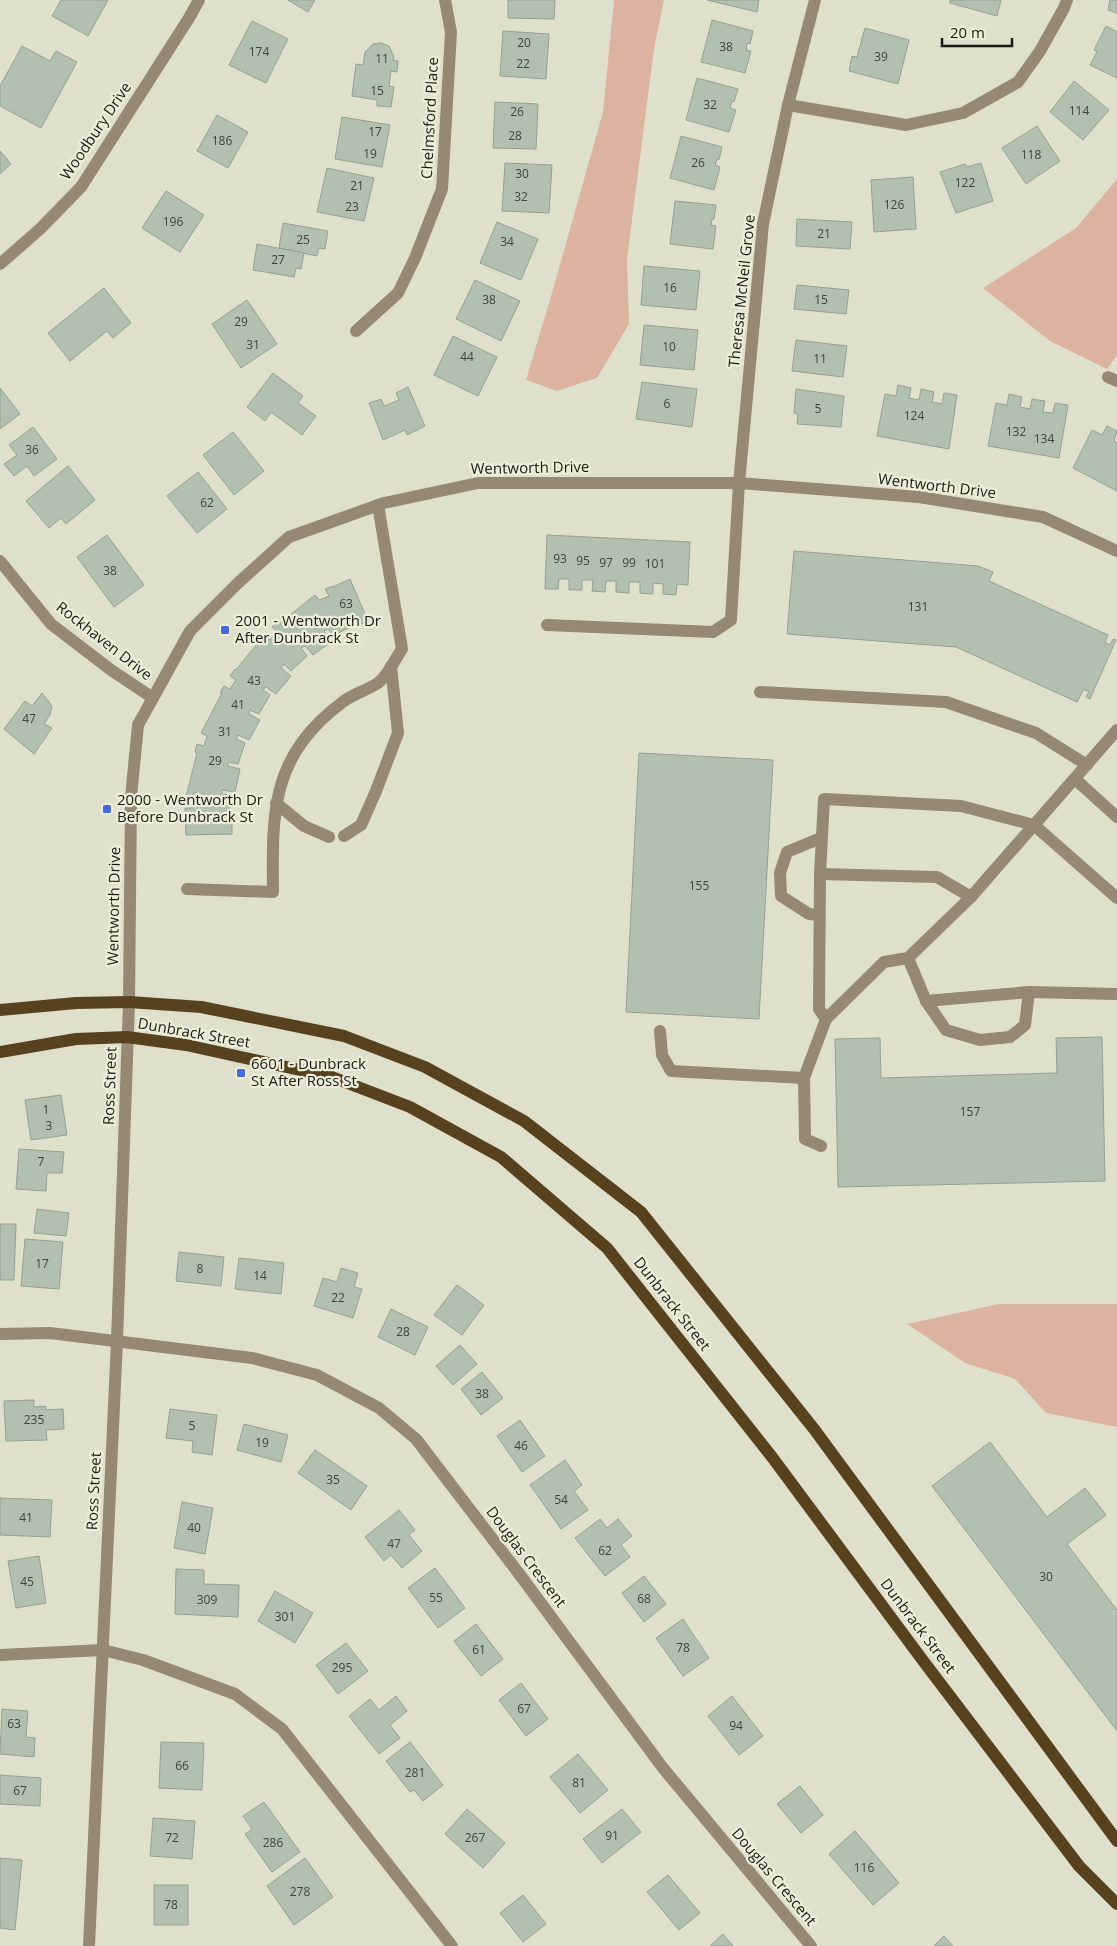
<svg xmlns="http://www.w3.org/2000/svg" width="1117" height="1946" viewBox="0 0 1117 1946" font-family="'Open Sans',sans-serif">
<rect width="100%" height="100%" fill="#dfe0cc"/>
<!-- green -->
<g fill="#dbb3a0">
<polygon points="614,0 664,0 654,49 627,259 629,324 597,378 557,391 526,380 552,293 603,112"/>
<polygon points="1117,179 1117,355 1107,369 1050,341 983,288 1076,228"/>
<polygon points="999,1304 1117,1304 1117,1427 1046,1413 1015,1379 965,1363 907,1324"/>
</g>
<!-- building -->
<g fill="#b2c0b0" stroke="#94a192">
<polygon points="61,0 108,0 88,36 52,16"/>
<polygon points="288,0 315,0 308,12"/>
<polygon points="508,0 555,0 554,19 508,18"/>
<polygon points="707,0 759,0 757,12"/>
<polygon points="950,0 1001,0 997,16 950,3"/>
<polygon points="1110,0 1117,0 1117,13 1108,10"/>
<polygon points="712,20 753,31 750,44 747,43 746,50 751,51 745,73 701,62"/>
<polygon points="252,21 288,39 266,83 229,65"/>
<polygon points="1106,26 1117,32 1117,78 1090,65 1097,52 1094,50"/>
<polygon points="865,28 909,40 898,84 849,71 852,56 857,57"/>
<polygon points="503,31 549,34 546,79 500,76"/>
<polygon points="381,43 389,46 394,57 393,60 398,61 397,72 391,71 389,86 394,87 391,107 377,106 377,100 352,96 356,64 363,65 365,52 373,44"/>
<polygon points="22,46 50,61 56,51 77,62 41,128 0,106 0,86"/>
<polygon points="697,78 738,89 734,102 732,101 730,108 736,110 729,132 686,120"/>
<polygon points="1074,81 1109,110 1083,140 1050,112"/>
<polygon points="495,102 538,104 536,149 493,148"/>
<polygon points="217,115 248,132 228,168 197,151"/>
<polygon points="342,117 390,125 382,167 335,159"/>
<polygon points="1037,126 1060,161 1026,184 1002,148"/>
<polygon points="681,136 722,147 719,160 717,159 715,165 720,167 714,190 670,178"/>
<polygon points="0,151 11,164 0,174"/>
<polygon points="505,163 552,165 549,213 502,211"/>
<polygon points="981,163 993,201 956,213 940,172 965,164 967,167"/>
<polygon points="327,168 374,178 364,221 317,212"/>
<polygon points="913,177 916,229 874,232 871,180"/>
<polygon points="166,191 204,215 180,252 142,228"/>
<polygon points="675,201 716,205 714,219 712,219 711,225 716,226 713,249 670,244"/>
<polygon points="797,219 852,222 850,249 796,246"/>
<polygon points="497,222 538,239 521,280 480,263"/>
<polygon points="283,223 328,231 325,249 319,248 317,256 279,248"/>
<polygon points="257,244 304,253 301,269 296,268 294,277 253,270"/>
<polygon points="644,266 700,271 696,310 641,305"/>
<polygon points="475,280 520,301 501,341 456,319"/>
<polygon points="797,285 849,290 846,314 794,309"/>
<polygon points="104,288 131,323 113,338 107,331 70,361 48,333"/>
<polygon points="247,300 277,344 241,368 212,324"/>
<polygon points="644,325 698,330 694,370 640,365"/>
<polygon points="453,336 497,357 478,396 434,375"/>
<polygon points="796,340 847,346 843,377 792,371"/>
<polygon points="273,373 303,396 298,403 316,416 302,435 271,412 265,421 247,407"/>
<polygon points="642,382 697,389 692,427 636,419"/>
<polygon points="898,385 911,388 909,398 919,400 921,389 934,392 932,402 942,404 944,393 957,395 949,449 877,436 885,394 896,396"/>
<polygon points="408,387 425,426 407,435 405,430 383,440 369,403 381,399 384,406 399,400 396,393"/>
<polygon points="0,388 20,414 0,429"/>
<polygon points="796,389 844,396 841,427 797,424 798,414 794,413"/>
<polygon points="1009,394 1022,397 1020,407 1030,409 1032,399 1045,401 1043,412 1053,413 1055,403 1068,405 1059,458 988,446 996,403 1007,405"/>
<polygon points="1107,426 1117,431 1114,441 1117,443 1117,491 1073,468 1092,430 1102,435"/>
<polygon points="33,427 57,459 34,476 27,466 14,476 4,464 17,455 9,445"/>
<polygon points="233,432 264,471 234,495 203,455"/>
<polygon points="68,466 95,500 66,524 61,518 49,528 26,501"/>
<polygon points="198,472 227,509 197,533 167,496"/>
<polygon points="107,535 144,585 114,607 77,557"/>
<polygon points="547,535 690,542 688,585 677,584 676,595 663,594 663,584 653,583 653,594 640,593 640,582 629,582 629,593 616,592 616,581 606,581 605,592 592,591 593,580 582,580 582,590 569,590 569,579 559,579 558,589 545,589"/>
<polygon points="794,551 978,566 993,572 989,581 1108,635 1105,642 1110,645 1113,639 1116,640 1090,699 1086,697 1089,692 1084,689 1077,702 956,647 787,634"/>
<polygon points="350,579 368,621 357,626 352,615 348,617 352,626 333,636 328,629 324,631 331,642 313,655 305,646 301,648 307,656 291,671 284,664 281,668 291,676 276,694 266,687 263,690 270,695 259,714 250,710 249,714 260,720 249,740 238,735 236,739 245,743 238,764 229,762 227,766 240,769 235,792 222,790 222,794 231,795 229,818 220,817 219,822 232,822 232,834 186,835 185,808 192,808 193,798 186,797 197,753 195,752 197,744 204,746 207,736 201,733 222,693 220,693 224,686 230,689 236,680 230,676 235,669 236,670 264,635 269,640 277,632 272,627 279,621 280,623 315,595 319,600 329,596 325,589 333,586 333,587"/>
<polygon points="42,693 52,706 50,715 44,724 52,728 34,754 4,729 25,701 32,706"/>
<polygon points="639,753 773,760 759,1019 626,1012"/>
<polygon points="1102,1037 1105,1181 838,1187 835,1039 880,1038 881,1078 1057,1073 1056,1038"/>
<polygon points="61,1095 67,1135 31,1140 25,1100"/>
<polygon points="19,1149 64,1152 62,1173 47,1173 46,1191 16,1189"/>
<polygon points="37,1209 69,1213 66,1236 34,1233"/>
<polygon points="0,1224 16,1224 14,1280 0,1280"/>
<polygon points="25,1239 63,1242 59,1289 21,1286"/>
<polygon points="179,1252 224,1257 221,1286 176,1281"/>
<polygon points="239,1258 284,1263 281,1294 235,1289"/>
<polygon points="341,1268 358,1273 354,1287 362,1289 353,1318 314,1306 323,1278 337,1282"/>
<polygon points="457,1285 484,1305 462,1335 434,1315"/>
<polygon points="391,1309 428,1327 415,1355 378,1337"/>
<polygon points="460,1345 477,1364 453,1385 436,1366"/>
<polygon points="482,1372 503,1398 481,1415 461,1389"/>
<polygon points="34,1400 34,1407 46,1406 46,1410 63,1409 64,1429 46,1430 47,1440 6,1441 4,1401"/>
<polygon points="170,1409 217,1415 212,1455 192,1452 193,1441 166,1438"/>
<polygon points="520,1420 545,1456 522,1472 497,1436"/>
<polygon points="244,1424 288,1435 281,1462 237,1450"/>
<polygon points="990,1442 1047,1517 1085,1488 1106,1515 1067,1544 1117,1610 1117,1731 932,1486"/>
<polygon points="315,1450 367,1486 351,1510 298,1473"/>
<polygon points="565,1460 582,1485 574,1491 588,1510 561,1529 530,1485"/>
<polygon points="0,1498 52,1500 50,1537 0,1535"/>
<polygon points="182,1502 213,1508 205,1554 174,1548"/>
<polygon points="399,1510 415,1530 409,1535 422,1551 402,1568 391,1555 384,1561 365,1537"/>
<polygon points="600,1519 607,1528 618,1519 632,1536 621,1545 630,1557 605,1576 575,1538"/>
<polygon points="39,1556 46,1603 16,1608 8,1561"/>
<polygon points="435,1568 465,1608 438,1628 408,1588"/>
<polygon points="176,1569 204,1570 204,1584 239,1585 238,1617 175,1614"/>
<polygon points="644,1576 666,1604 644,1622 622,1593"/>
<polygon points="275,1591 313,1613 295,1643 258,1621"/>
<polygon points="683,1619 709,1658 683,1676 656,1638"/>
<polygon points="476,1624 503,1659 481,1676 454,1641"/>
<polygon points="346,1643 368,1671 338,1694 316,1665"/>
<polygon points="521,1683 548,1719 526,1736 499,1700"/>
<polygon points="396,1696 407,1711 390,1725 400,1738 379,1754 349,1716 370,1699 379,1710"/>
<polygon points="732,1696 763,1736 739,1755 708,1716"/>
<polygon points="2,1709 28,1711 26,1737 35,1738 34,1757 0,1754"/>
<polygon points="161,1742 204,1743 202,1790 159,1788"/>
<polygon points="410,1742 443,1785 423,1801 414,1790 410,1792 386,1761"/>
<polygon points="578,1754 608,1790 580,1813 550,1777"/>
<polygon points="0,1775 41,1778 40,1806 0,1804"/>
<polygon points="800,1786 823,1815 801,1833 777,1804"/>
<polygon points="264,1802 300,1852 272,1872 245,1834 252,1829 243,1816"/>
<polygon points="467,1809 505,1843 483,1868 445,1834"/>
<polygon points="622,1809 641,1832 602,1863 583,1839"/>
<polygon points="153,1818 195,1821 192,1859 150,1856"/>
<polygon points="855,1831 899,1883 873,1905 829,1854"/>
<polygon points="0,1858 22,1860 15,1930 0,1928"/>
<polygon points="305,1858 333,1897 294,1925 267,1886"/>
<polygon points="668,1875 700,1913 679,1930 647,1892"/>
<rect x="154" y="1885" width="34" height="40"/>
<polygon points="523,1895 546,1924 523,1942 500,1913"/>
<polygon points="723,1934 733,1946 710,1946"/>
<polygon points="944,1936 953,1946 934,1946"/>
</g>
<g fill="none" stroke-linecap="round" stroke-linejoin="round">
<!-- minor -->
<g stroke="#958875" stroke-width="12">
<polyline points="788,105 906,125 963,113 1018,82 1040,51 1064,8 1067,0"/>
<polyline points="0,264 40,229 81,187 189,18 199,0"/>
<polyline points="356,331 398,293 415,258 442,189 451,32 445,0"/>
<polyline points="1108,377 1117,381"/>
<polyline points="0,561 51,624 111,670 153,698"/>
<polyline points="547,625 713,632 731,620 739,483 763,224 788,105 815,0"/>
<polyline points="760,692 946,702 1036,733 1087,765"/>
<polyline points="1075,779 1117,817"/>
<polyline points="276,803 304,826 329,837"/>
<polyline points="344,836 361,825 376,791 398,733 391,666"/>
<polyline points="820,874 937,877 971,897"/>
<path d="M187,889L273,892C272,810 271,755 344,701C354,694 367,690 378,683C388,676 395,659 402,649L378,505"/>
<polyline points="819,915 809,914 781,896 780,873 787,852 821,838"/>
<polyline points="908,958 926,1001 1029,992 1117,994"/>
<polyline points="926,1001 946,1030 980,1040 1010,1037 1025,1025 1029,992"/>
<polyline points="826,1019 884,962 908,958 971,897 1117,730"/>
<polyline points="660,1031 662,1055 671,1071 804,1078"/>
<polyline points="821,1146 805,1139 804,1078 826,1019 819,1009 820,874 824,799 961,806 1034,825 1117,898"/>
<polyline points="0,1334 50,1333 252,1358 317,1375 379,1408 416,1439 520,1575 663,1768 811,1946"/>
<polyline points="0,1655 103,1650 143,1660 235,1694 282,1729 452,1946"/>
<polyline points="89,1946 117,1341 129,1002 131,797 138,725 190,631 238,583 289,537 384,503 478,483 739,483 919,497 1043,517 1117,551"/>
</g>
<!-- major -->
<g stroke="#58421e" stroke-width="12">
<polyline points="0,1010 76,1003 129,1002 201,1007 344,1036 425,1067 524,1121 641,1212 814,1429 1117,1841"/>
<polyline points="0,1052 76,1039 127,1037 186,1045 332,1077 410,1107 501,1157 607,1248 772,1457 924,1662 1079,1866 1117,1904"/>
</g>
</g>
<!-- markers -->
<g fill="#4869dd" stroke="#eceed9" stroke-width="2">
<rect x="220" y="625" width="10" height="10" rx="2.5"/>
<rect x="102" y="804" width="10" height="10" rx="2.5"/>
<rect x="236" y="1068" width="10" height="10" rx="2.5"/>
</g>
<g text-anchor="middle" stroke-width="4.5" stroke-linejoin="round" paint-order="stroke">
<!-- number labels -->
<g font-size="12" fill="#40443a">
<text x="524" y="47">20</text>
<text x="726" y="51">38</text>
<text x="259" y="56">174</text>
<text x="881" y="61">39</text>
<text x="382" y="63">11</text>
<text x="523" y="68">22</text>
<text x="377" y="95">15</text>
<text x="710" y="109">32</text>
<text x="1079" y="115">114</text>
<text x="517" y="116">26</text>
<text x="375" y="136">17</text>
<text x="515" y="140">28</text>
<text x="222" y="145">186</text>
<text x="370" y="158">19</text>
<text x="1031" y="159">118</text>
<text x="698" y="167">26</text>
<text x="522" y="178">30</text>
<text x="965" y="187">122</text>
<text x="357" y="190">21</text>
<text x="521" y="201">32</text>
<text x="894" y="209">126</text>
<text x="352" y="211">23</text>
<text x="173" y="226">196</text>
<text x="824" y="238">21</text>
<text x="303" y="244">25</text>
<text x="507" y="246">34</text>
<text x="278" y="264">27</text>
<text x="670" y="292">16</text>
<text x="489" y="304">38</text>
<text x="821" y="304">15</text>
<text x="241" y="326">29</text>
<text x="253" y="349">31</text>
<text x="669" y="351">10</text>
<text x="467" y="361">44</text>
<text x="820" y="363">11</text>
<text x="667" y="408">6</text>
<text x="818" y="413">5</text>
<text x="914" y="420">124</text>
<text x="1016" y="436">132</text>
<text x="1044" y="443">134</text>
<text x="32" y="454">36</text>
<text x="207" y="507">62</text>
<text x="560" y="563">93</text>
<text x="583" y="565">95</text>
<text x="606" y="567">97</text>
<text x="629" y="567">99</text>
<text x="655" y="568">101</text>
<text x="110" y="575">38</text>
<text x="346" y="608">63</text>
<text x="918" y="611">131</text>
<text x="254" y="685">43</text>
<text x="238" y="709">41</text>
<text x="29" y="723">47</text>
<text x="225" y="736">31</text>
<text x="215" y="765">29</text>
<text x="699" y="890">155</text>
<text x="46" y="1114">1</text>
<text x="970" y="1116">157</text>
<text x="49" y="1130">3</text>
<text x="41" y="1166">7</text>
<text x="42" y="1268">17</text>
<text x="200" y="1273">8</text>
<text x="260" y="1280">14</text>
<text x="338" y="1302">22</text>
<text x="403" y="1336">28</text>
<text x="482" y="1398">38</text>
<text x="34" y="1424">235</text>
<text x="192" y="1430">5</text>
<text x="262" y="1447">19</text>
<text x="521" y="1450">46</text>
<text x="333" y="1484">35</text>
<text x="561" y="1504">54</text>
<text x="26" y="1522">41</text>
<text x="194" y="1532">40</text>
<text x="394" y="1548">47</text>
<text x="605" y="1555">62</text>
<text x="1046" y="1581">30</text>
<text x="27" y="1586">45</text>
<text x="436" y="1602">55</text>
<text x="644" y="1603">68</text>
<text x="207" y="1604">309</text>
<text x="285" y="1621">301</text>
<text x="683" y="1652">78</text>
<text x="479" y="1654">61</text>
<text x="342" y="1672">295</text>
<text x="524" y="1713">67</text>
<text x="14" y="1728">63</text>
<text x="736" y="1730">94</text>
<text x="182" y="1770">66</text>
<text x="415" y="1777">281</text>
<text x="579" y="1787">81</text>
<text x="20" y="1795">67</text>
<text x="612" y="1840">91</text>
<text x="172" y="1842">72</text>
<text x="475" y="1842">267</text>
<text x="273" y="1847">286</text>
<text x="864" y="1872">116</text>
<text x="300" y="1896">278</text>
<text x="171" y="1909">78</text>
</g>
<!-- street labels -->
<g font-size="15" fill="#1a1a13" stroke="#eceed9">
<text transform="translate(430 118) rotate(-87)" y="5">Chelmsford Place</text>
<text transform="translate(96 131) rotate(-56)" y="5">Woodbury Drive</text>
<text transform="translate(742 291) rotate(-84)" y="5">Theresa McNeil Grove</text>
<text transform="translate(530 468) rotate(-1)" y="5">Wentworth Drive</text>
<text transform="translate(937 486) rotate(7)" y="5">Wentworth Drive</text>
<text transform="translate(104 641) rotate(38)" y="5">Rockhaven Drive</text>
<text transform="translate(114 906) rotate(-89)" y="5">Wentworth Drive</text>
<text transform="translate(194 1033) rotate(10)" y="5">Dunbrack Street</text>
<text transform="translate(110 1086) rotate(-88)" y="5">Ross Street</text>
<text transform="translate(672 1304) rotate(52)" y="5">Dunbrack Street</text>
<text transform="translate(94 1491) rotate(-87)" y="5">Ross Street</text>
<text transform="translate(526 1557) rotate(53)" y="5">Douglas Crescent</text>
<text transform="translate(918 1626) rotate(53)" y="5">Dunbrack Street</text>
<text transform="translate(774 1877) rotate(50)" y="5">Douglas Crescent</text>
</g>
<!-- poi labels -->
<g font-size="15" fill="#1a1a13" stroke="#eceed9" text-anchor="start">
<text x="235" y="626">2001 - Wentworth Dr<tspan x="235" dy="17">After Dunbrack St</tspan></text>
<text x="117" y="805">2000 - Wentworth Dr<tspan x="117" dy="17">Before Dunbrack St</tspan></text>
<text x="251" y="1069">6601 - Dunbrack<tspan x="251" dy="17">St After Ross St</tspan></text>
</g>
</g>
<!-- scale -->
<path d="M942 38v8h70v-8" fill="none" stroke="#1a1a13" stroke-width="2.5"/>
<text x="950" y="38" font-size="15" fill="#1a1a13" stroke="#eceed9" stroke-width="4" paint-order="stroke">20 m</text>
</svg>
